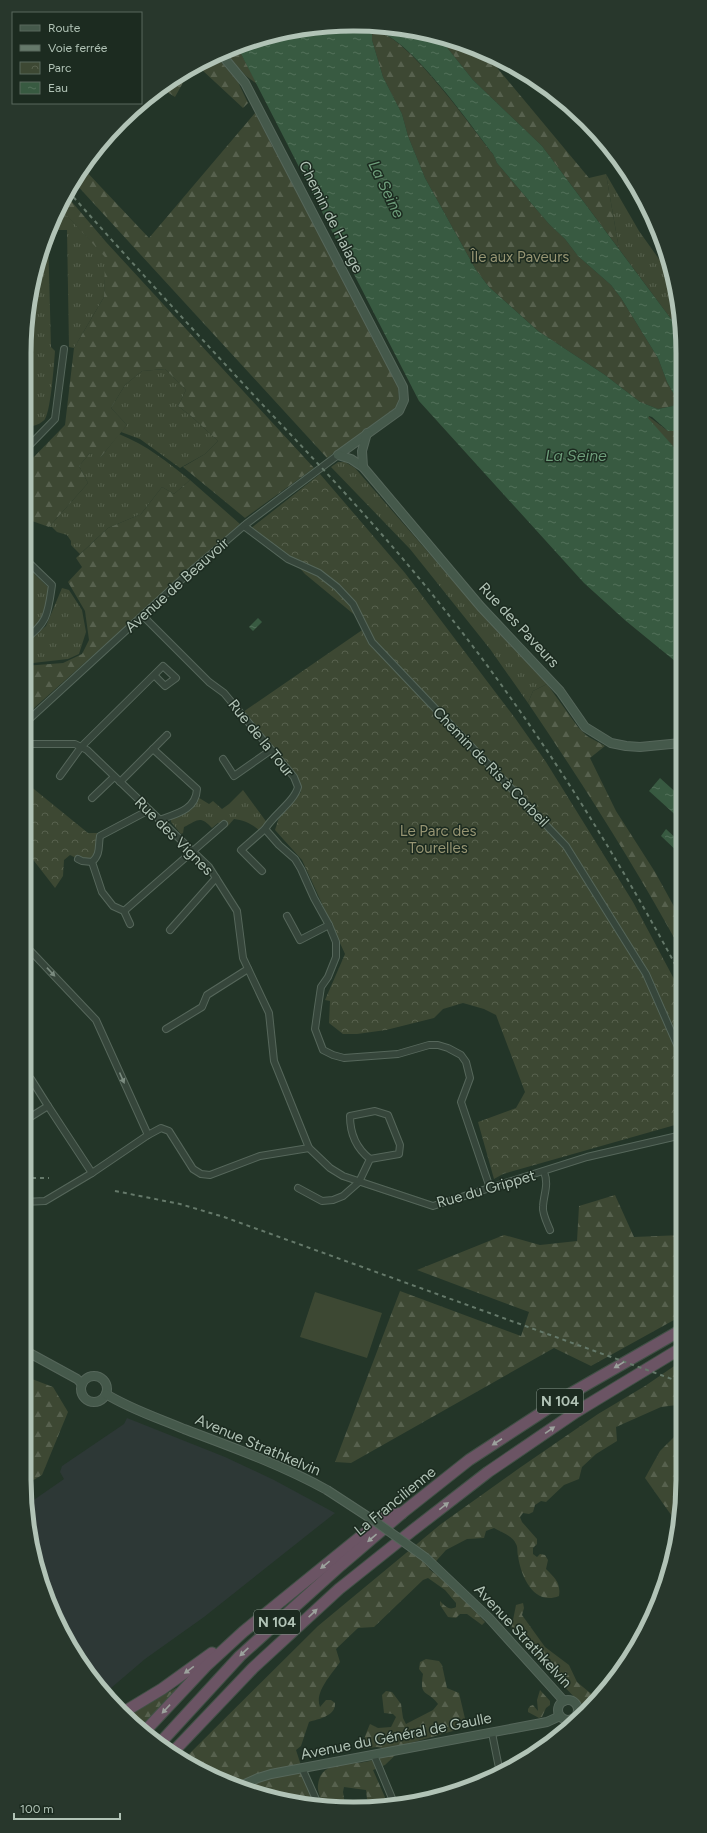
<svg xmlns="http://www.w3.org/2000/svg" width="707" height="1833" viewBox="0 0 707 1833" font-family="Figtree,sans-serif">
<defs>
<pattern id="grass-tufts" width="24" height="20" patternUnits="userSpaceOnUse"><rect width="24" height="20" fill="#3d4833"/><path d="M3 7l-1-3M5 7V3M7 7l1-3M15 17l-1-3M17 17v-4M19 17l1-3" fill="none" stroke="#57614e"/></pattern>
<pattern id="forest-firs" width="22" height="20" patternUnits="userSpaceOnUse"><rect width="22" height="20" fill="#3d4833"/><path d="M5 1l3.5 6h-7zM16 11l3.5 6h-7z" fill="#57614e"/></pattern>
<pattern id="park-crowns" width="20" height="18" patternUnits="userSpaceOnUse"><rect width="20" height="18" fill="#3d4833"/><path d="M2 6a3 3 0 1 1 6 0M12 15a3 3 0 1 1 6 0" fill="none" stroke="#57614e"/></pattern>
<pattern id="water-ripples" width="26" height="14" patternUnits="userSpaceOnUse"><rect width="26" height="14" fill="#385a41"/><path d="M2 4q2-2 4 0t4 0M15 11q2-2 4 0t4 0" fill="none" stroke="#52705a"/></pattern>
</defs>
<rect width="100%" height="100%" fill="#233528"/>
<!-- medical -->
<polygon fill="#2d3836" points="127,1418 225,1457 274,1480 335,1513 204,1617 145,1659 104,1694 68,1644 42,1586 31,1524 36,1520 29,1509 28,1504 64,1479 60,1472 62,1466 124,1424"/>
<!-- grass -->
<g fill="url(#grass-tufts)">
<polygon points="606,174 639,231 669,273 680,310 680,331 619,249"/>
<polygon points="59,207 106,257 104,297 74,348 69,347 67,230 56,230 50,228"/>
<path d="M48,234L51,347L55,351C54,364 51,409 45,419C43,422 36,426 32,426L30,310L35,268Z"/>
<polygon points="165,369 186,390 178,406 191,416 218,441 205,454 180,468 140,439 121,432 127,425 111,408 125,385 142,371"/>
<path d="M119,434C148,446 166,461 190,480L174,494L162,487L141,514L108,528L80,554L71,545V541L67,535L57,532L52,527H49L88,483L79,466L90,453L101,457Z"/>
<polygon points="338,462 345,462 355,468 487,620 547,684 533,691 528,703 490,649 410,549 331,467"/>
<polygon points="24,564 49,588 45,621 24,640"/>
<polygon points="62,588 69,590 82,610 86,632 79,654 68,659 24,664 24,645 46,626"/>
<path d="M243,790L268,824L261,833C255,825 244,820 234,819L227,827L224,824L218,823L212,828C200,815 198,820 184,827L183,833L181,834L171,822V816L184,811L196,796L209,804L213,801L222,809L229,804Z"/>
</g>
<!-- forest -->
<g fill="url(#forest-firs)">
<path d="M374,31C406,33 471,127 493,154L497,163L549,224L565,239L578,256L611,285L621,298L658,358L667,382L675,396V403L673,406L658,409L640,402L605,375L538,331L489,287L476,270L425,178L408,136L402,114L383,77L372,40V34Z"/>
<polygon points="437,35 489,58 589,178 606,174 619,249 542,146 473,80"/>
<polygon points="237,46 257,84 246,76 225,52"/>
<polygon points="216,56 238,82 248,103 243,108 201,69 189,72 175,97 161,88 189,68"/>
<polygon points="255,113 398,384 399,401 395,408 327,458 74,182 83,168 149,238"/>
<polygon points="66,195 106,242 314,468 245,518 183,467 205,454 218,441 191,416 178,406 186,390 165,369 142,371 125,385 111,408 127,425 100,458 90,453 79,466 88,483 49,527 32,521 24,533 24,467 65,425 74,348 104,297 105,257 59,207"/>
<polygon points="648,416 668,431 680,431 680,454 648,419"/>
<polygon points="190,480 240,524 24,717 24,666 63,663 82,654 89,640 85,611 68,582 82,567 76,558 108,528 141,514 162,487 174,494"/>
<path d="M547,684L578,727L587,736L605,746L590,758L616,811L655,872L682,921V952C635,866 583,784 528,703L533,691Z"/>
<polygon points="615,1195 634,1237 682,1235 683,1315 591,1366 554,1348 351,1463 335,1462 400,1291 521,1336 529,1312 417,1270 504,1235 540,1245 577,1241 579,1206"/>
<path d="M683,1360V1412L677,1405L661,1407L616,1427L617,1441L596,1454L582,1467L579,1479L564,1485L546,1502L541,1501L535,1505L533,1512L529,1514L523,1513L520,1517L522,1522L537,1539V1544L533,1548V1554L537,1557L540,1554L545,1555L548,1560L546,1569C555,1578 561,1583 559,1596C534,1606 521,1577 518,1556C517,1552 518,1547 516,1544C513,1536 501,1532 494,1528L486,1531L484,1538L467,1539L446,1550L429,1569L453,1588L485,1622L482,1625L467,1614H460L456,1618L448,1617L440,1605V1601C445,1606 449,1611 456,1607V1603L445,1590L428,1578L423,1580L374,1627L358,1628L336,1649L340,1662C332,1674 314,1692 320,1707L326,1700H331L335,1703C336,1716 319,1719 309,1722L301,1746L296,1750L314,1806L248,1792L189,1765L183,1760L318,1626L441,1524L518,1469L598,1414L645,1386Z"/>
<polygon points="24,1376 53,1387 68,1412 42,1475 25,1485"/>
<polygon points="683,1428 683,1479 678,1515 674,1519 645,1478 660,1451"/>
<polygon points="523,1603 524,1608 522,1615 545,1647 569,1665 577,1682 589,1692 597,1697 586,1707 577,1700 511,1630 516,1605"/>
<path d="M426,1659L439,1661L442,1665L447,1688L459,1693L467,1727L407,1744L385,1765L373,1770L388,1804C380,1804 374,1804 367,1799L366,1790L344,1787L343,1792L345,1805L323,1806C321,1799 317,1791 318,1785C321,1755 359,1769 377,1758C380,1756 383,1752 385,1749L377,1747L361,1749C362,1744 368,1728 370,1724L378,1728L391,1727L396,1717L393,1714L384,1713L382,1695L386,1691L392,1692L401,1704L403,1718L406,1724L433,1710L438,1704C427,1689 419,1698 423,1674L419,1669L420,1662Z"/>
<polygon points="176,1688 177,1691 144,1728 129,1715"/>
<polygon points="540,1690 550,1701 550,1705 546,1708 542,1717 539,1718 528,1712 528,1709 530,1706 533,1705 538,1711 537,1700"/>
</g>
<!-- park -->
<g fill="url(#park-crowns)">
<polygon points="320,474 405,573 515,718 546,762 633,902 682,994 682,1123 503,1174 494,1179 478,1122 516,1108 525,1092 496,1015 484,1009 463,1003 443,1009 434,1018 386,1030 357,1034 343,1034 329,1023 330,1001 325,1000 345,954 302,860 275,830 280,814 301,792 243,712 368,626 305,574 288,555 250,529"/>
<polygon points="24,781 88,833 98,833 98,847 93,858 78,859 70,855 64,860 63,876 55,888 24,848"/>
</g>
<!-- pitch -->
<polygon fill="#3d4833" points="315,1292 382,1313 367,1358 300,1337"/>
<!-- water -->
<g fill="url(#water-ripples)" fill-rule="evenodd">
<path d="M375,25L437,35L473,80L542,146L680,331V431H668L652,417L649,416L648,418L680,454L681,666L626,621L584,583L419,401L237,46C280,27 329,26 375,25ZM374,31C406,32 472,127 493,154L497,163L549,224L565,239L578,256L611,285L621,298L658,358L667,382L675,396V403L673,406L658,409L640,402L605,375L538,331L489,287L476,270L425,178L408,136L402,114L383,77L372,40V34Z"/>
<polygon points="258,618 262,622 253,631 249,627"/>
<polygon points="660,778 681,797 681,820 649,791"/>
<polygon points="666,829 681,843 681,855 661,836"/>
</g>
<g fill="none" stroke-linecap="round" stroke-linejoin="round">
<defs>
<g id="street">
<polyline points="24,451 55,419 64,349"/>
<polyline points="244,526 288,559 319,573 337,587 353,604 372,642 566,846 646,974 682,1056"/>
<path d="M24,558L52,585C48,613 48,623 24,640"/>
<path d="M143,616L209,682L224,693L294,777L298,787C294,802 274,814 265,829L279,845L295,859L301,869L314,898L329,925L336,942V957L328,977L321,987L318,1007L315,1029L323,1050L333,1055L344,1058L398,1054L429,1045H438L448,1048L461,1055L466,1062L470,1078L461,1102L490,1188"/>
<polyline points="24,724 191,571 246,524 338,455"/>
<polyline points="24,744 75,744 87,750 209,867 237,911 243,958 269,1013 274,1061 309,1148"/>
<path d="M153,749L197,789C196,810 176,814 159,820"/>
<polyline points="223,759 234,776 271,750"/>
<polyline points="60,776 81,747 154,675 163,666 176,678 165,686 154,675"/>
<polyline points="120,782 167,735"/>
<polyline points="92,798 114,777"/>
<polyline points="78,859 82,861 92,862"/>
<polyline points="262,871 241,850 265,829"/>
<polyline points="124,911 224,824"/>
<polyline points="287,916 300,940 329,925"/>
<path d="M130,924L124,911L113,906L102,892L92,862C101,854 98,846 100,836L149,810"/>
<polyline points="170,930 216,878"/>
<polyline points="24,944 96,1020 148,1135"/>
<polyline points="166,1029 202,1007 207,995 248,969"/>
<polyline points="31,1079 48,1106"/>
<polyline points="24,1121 48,1106 92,1173"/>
<path d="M544,1172C549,1184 544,1193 543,1206C542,1213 547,1223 550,1230"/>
<path d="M298,1188L322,1201L333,1200L343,1196L359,1182L370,1159L399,1154L400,1145L388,1115L375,1111L350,1116C350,1133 356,1148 370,1159"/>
<polyline points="24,1202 45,1201 92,1173 148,1135 161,1128 169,1131 193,1169 201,1174 210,1175 260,1156 309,1148 330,1168 343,1176 433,1206 587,1157 682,1135"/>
<polyline points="492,1733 500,1773"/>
<polyline points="374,1755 394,1803"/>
<polyline points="302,1768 319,1806"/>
</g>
<g id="secondary">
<polyline points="221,54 245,83 403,387 404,400 399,411 338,455"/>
<polyline points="338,455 351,459 363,467 481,607 560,691 585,727 611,743 626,746 640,747 681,743"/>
<polyline points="363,467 362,451 367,433"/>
<polyline points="24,1350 77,1379 82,1384"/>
<circle cx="94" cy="1389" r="13"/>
<path d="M106,1394C130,1409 158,1418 184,1429C232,1447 282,1465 327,1490"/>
<polyline points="426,1558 489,1618 564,1701"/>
<circle cx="568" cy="1710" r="10"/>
<polyline points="238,1787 258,1778 271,1774 547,1722 560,1716"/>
</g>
<g id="highway">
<polyline points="124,1712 162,1689 212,1653"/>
<polyline points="146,1730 206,1666 243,1632 386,1516 402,1513"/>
<polyline points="161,1742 240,1656 341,1565 402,1513 469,1460 570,1394 683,1329"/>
<polyline points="173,1752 253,1668 339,1589 413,1530 488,1472 576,1412 683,1347"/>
</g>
</defs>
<!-- street casing -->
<use href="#street" stroke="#56675b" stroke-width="8"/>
<!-- secondary casing -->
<use href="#secondary" stroke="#56675b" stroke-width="10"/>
<!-- highway casing -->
<use href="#highway" stroke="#415146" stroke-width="13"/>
<!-- street -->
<use href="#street" stroke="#36463b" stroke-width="6"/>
<!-- secondary -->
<use href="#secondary" stroke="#45594b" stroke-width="8"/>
<!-- highway -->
<use href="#highway" stroke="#6b5464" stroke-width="11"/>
<!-- rail -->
<g stroke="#65796a" stroke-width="2" stroke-dasharray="4 4" stroke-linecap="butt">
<path d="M68,191C132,263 196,333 261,403C327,473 392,542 451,618C539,730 615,852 682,977"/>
<polyline points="24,1178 49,1178"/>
<polyline points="115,1191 180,1204 224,1217 683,1383"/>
</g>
<defs>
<polyline id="secondary-bridge" points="327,1490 376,1522 426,1558"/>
</defs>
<!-- secondary-bridge casing -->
<use href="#secondary-bridge" stroke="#56675b" stroke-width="10" stroke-linecap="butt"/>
<!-- secondary-bridge -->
<use href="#secondary-bridge" stroke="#45594b" stroke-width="8"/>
</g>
<!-- one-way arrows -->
<defs><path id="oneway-solid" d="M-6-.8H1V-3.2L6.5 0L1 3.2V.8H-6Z"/></defs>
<g fill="#7a8b7f">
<use href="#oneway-solid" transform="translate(51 972) rotate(47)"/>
<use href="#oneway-solid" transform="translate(122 1078) rotate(66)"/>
</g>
<g fill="#9ca29d">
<use href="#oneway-solid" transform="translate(619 1365) rotate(149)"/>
<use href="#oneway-solid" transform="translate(550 1430) rotate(-35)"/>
<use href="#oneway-solid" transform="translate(497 1442) rotate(147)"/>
<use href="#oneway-solid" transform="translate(444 1506) rotate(-38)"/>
<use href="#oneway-solid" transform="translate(372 1538) rotate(140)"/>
<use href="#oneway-solid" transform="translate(325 1565) rotate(141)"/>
<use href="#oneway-solid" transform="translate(313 1613) rotate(-43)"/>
<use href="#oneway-solid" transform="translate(244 1652) rotate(137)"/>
<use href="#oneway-solid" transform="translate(189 1670) rotate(144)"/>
<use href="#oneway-solid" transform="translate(166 1709) rotate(133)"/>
</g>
<g text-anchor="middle" stroke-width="3" stroke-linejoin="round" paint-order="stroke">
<!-- shield labels -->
<g fill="#1c2b20" stroke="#849589" stroke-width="1">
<rect x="537" y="1389" width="46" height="24" rx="3"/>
<rect x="254" y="1610" width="46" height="24" rx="3"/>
</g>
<g font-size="14" font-weight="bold" fill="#b1c3b6">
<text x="560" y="1406">N 104</text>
<text x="277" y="1627">N 104</text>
</g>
<!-- street labels -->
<g font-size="15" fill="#b1c3b6" stroke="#1c2b20">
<text transform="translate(331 217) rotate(63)" y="5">Chemin de Halage</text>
<text transform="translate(177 585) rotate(-42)" y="5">Avenue de Beauvoir</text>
<text transform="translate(519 625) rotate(47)" y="5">Rue des Paveurs</text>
<text transform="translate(261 738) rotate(51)" y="5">Rue de la Tour</text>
<text transform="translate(491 767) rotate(46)" y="5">Chemin de Ris à Corbeil</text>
<text transform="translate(174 836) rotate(45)" y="5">Rue des Vignes</text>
<text transform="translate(486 1189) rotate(-16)" y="5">Rue du Grippet</text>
<text transform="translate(258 1445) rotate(23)" y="5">Avenue Strathkelvin</text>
<text transform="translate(395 1501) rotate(-39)" y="5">La Francilienne</text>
<text transform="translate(523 1636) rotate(47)" y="5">Avenue Strathkelvin</text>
<text transform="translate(396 1736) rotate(-11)" y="5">Avenue du Général de Gaulle</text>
</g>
<!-- park labels -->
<g font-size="15" fill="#969472" stroke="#1c2b20">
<text x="520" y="262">Île aux Paveurs</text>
<text x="438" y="836">Le Parc des<tspan x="438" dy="17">Tourelles</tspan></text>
</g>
<!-- water labels -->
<g font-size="16" font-style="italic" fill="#6e9e7b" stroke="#1c2b20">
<text transform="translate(387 189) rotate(64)" y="6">La Seine</text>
<text x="576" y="461">La Seine</text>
</g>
</g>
<!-- crop -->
<path d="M0 0H707V1833H0ZM353 31H354A322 322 0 0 1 676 353V1480A322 322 0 0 1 354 1802H353A322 322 0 0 1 31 1480V353A322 322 0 0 1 353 31Z" fill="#28372c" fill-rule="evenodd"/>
<path fill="none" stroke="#b1c3b6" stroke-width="5" d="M353 31H354A322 322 0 0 1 676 353V1480A322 322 0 0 1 354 1802H353A322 322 0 0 1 31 1480V353A322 322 0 0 1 353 31Z"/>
<!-- legend -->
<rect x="12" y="12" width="130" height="92" fill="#1c2b20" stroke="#58685c"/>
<rect x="20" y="25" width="20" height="6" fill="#45594b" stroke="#58685c"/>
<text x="48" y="32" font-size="12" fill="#b1c3b6">Route</text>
<rect x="20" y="45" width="20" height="6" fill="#65796a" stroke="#58685c"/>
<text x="48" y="52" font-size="12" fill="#b1c3b6">Voie ferrée</text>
<rect x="20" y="62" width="20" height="12" fill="url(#park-crowns)" stroke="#58685c"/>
<text x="48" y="72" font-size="12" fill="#b1c3b6">Parc</text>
<rect x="20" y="82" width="20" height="12" fill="url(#water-ripples)" stroke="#58685c"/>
<text x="48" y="92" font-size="12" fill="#b1c3b6">Eau</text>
<!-- scale -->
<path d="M14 1813v6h106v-6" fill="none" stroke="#b1c3b6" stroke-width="2"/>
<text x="20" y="1813" font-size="12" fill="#b1c3b6" stroke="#1c2b20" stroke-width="3" paint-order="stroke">100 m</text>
</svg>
